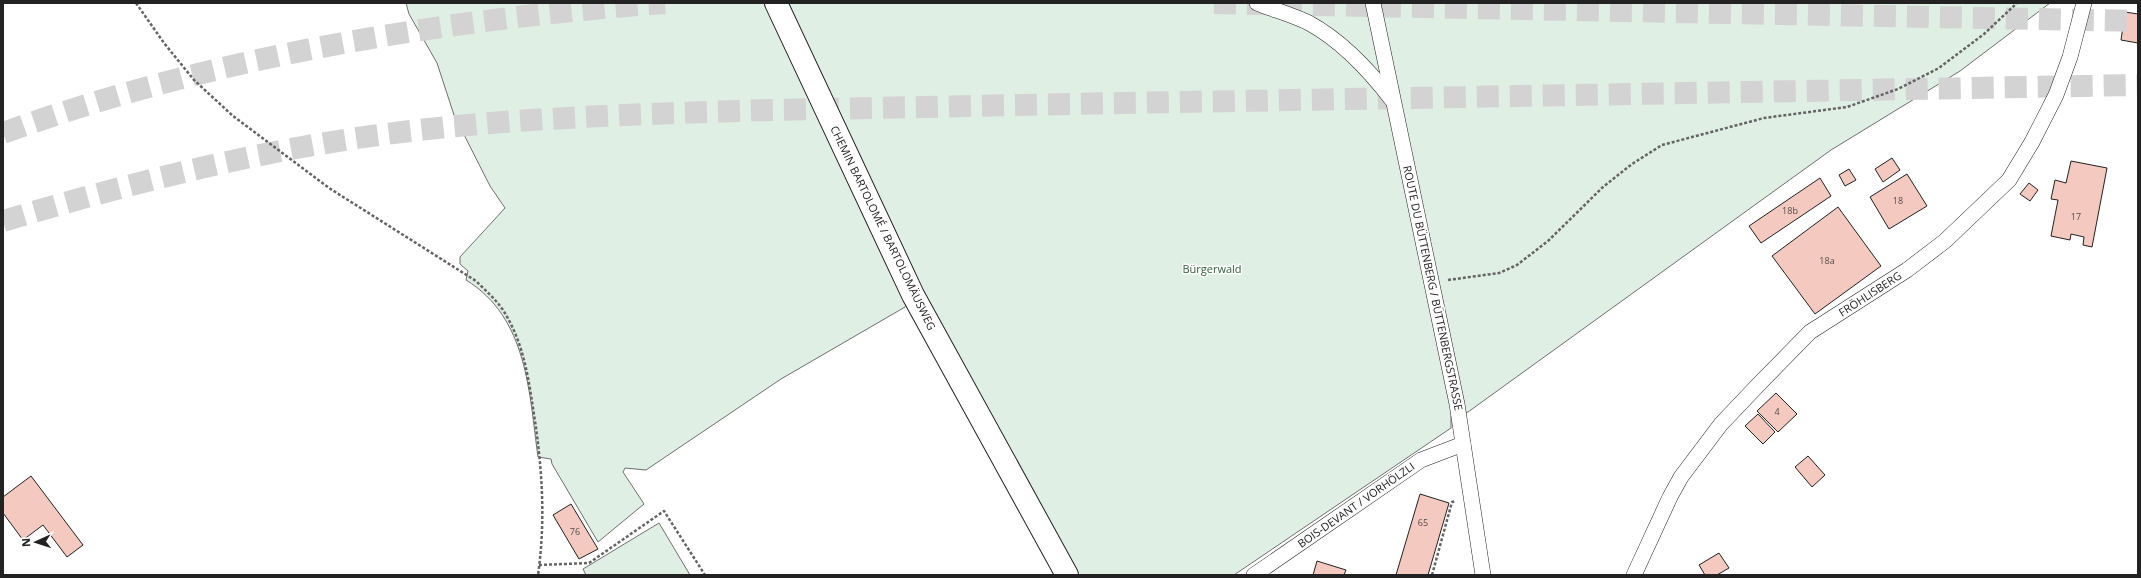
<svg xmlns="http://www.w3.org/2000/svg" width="2141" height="578" viewBox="0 0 2141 578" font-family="'Open Sans',sans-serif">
<rect width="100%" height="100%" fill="#fff"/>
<!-- green -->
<g fill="#e0efe3" stroke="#6f6f6f">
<path d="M406,3H2050L1960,71L1831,150L1468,412L1451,416V428L1234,575H1076L924,296L781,379L646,470L625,468L623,472L644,504L598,542L552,464L551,459L538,457C529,393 528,318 466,280L468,271L460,264V257L505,208L490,186L454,115L437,63L409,14Z"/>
<polygon points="659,523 690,575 586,575 583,569"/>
</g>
<!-- building -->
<g fill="#f3c9c0" stroke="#222">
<polygon points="2125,12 2138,14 2138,43 2121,40"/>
<polygon points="1892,158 1900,170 1883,182 1875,169"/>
<polygon points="2071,161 2107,168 2092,247 2083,245 2084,237 2071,234 2070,240 2051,236 2058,200 2051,199 2055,180 2066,183"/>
<polygon points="1849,169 1856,180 1845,186 1839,175"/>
<polygon points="1907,174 1927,206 1889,229 1870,197"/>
<polygon points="1820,178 1831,196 1761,243 1749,226"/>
<polygon points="2029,183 2038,190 2030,201 2020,194"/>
<polygon points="1838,207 1881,266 1815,314 1772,256"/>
<polygon points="1776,393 1797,414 1778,432 1757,411"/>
<polygon points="1758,414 1775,432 1763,444 1745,426"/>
<polygon points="1808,456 1825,475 1812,487 1795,467"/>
<polygon points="31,476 83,545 67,557 43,525 23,540 3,513 3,497"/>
<polygon points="1420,494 1449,503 1428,575 1396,575"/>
<polygon points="571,504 598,549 579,559 553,515"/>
<polygon points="1719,553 1729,568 1717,575 1705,575 1699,565"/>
<polygon points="1317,561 1346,570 1344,575 1313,575"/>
</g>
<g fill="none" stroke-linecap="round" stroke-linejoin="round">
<!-- highway-tunnel -->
<g stroke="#d3d3d3" stroke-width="22" stroke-dasharray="22 11" stroke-linecap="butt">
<polyline points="1214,3 2138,21"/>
<path d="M3,133C212,57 444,19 665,3"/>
<path d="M3,221C134,182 267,148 402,132C524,117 646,114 768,110C887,108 1006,105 1124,103C1462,97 1800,91 2138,85"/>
</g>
<defs>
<g id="street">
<path d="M1257,3C1274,10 1293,15 1309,23C1342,41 1369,70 1392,100"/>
<polyline points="1373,3 1457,404 1483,575"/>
<polyline points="1254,575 1421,460 1463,444"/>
<polyline points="1634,575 1670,497 1681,477 1721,424 1760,383 1810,332 1907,270 1945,241 2009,180 2032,142 2056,95 2070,57 2084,3"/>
</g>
<polyline id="secondary" points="776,3 913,295 1067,575"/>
</defs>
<!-- street casing -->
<use href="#street" stroke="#222" stroke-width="16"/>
<!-- secondary casing -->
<use href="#secondary" stroke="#222" stroke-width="24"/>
<!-- path -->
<g stroke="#646464" stroke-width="2.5" stroke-dasharray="3 2" stroke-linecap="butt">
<path d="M136,3L164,43L194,80L233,116L329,188L476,281C487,292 499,302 506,315C523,344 528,375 533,408C542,464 546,519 538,575"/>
<polyline points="1448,280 1499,273 1517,265 1548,241 1603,187 1632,164 1662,145 1764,118 1847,107 1898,89 1939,68 1984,34 2017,3"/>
<polyline points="539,565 589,563 664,511 705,575"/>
<polyline points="1432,575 1452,502 1456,501"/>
</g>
<!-- street -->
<use href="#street" stroke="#fff" stroke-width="15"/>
<!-- secondary -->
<use href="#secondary" stroke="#fff" stroke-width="22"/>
</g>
<g text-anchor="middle" stroke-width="3" stroke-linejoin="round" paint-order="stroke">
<!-- number labels -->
<g font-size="9" fill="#564c4a">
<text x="1898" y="204">18</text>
<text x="1790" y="214">18b</text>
<text x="2076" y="220">17</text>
<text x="1827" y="264">18a</text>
<text x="1777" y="415">4</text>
<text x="1423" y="526">65</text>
<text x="575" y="535">76</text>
</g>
<!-- street labels -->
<g font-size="11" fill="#222" stroke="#fff">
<text transform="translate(883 228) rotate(64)" y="4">CHEMIN BARTOLOMÉ / BARTOLOMÄUSWEG</text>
<text transform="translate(1433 288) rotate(78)" y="4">ROUTE DU BÜTTENBERG / BÜTTENBERGSTRASSE</text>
<text transform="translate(1870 294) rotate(-33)" y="4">FRÖHLISBERG</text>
<text transform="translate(1356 505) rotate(-35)" y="4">BOIS-DEVANT / VORHÖLZLI</text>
</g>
<!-- park labels -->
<g font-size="11" fill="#2f5e38" stroke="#fff">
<text x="1212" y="273">Bürgerwald</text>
</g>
</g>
<!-- border -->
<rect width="2141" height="578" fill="none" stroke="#222222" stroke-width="8"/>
<!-- north arrow -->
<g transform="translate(36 542) rotate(267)" stroke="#ffffff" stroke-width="3" paint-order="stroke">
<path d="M0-3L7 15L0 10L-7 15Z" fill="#222222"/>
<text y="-6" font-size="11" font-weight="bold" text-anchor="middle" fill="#222222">N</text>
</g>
</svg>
